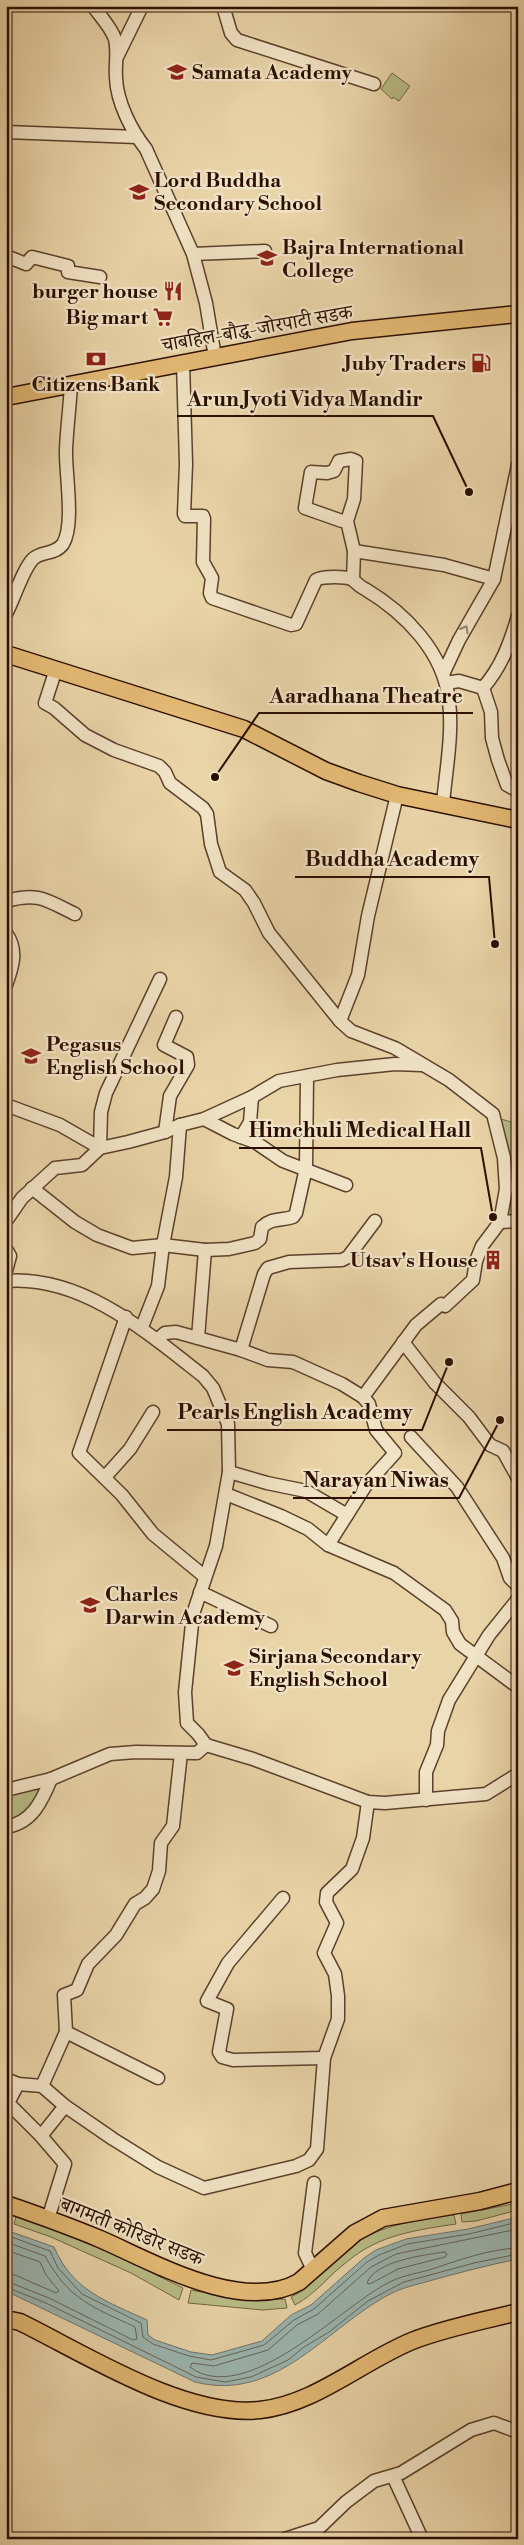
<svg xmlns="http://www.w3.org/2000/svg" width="524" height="2545" viewBox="0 0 524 2545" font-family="'Libre Bodoni','Noto Serif Devanagari',serif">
<rect width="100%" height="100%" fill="#e9d4a8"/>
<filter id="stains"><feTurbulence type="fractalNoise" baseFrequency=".004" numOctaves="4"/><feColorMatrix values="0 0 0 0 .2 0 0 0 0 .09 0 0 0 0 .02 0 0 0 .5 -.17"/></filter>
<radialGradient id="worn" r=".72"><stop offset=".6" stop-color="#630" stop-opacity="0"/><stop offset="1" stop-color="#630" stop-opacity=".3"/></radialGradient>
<!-- green -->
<g fill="#b8bc86" stroke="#726543">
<polygon points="392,73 410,86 399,101 393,97 392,99 381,89"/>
<polygon points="494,1117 518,1124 518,1221 500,1222 506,1189"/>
<polygon points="51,1779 42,1800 6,1827 6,1793"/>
<polygon points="518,2203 518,2210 476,2221 462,2222 461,2214"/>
<polygon points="17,2213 99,2247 183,2288 179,2300 131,2273 51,2237 14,2224"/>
<path d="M454,2215L456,2224C416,2230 379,2235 348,2261C329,2275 316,2294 295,2305L291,2297C311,2288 324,2268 340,2254C374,2225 412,2221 454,2215Z"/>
<polygon points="191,2290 247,2300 285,2299 287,2308 263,2310 188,2303"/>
</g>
<!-- water -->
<path fill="#9bb6b2" stroke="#6f736b" d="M518,2217V2259C488,2265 458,2273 429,2281C416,2285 404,2287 392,2293C327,2326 278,2403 195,2382L6,2291V2230L54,2247C73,2291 106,2301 147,2320L148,2335L155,2340L191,2352L212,2355L262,2341L291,2315L311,2305L364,2258L376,2250L406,2239L468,2229Z"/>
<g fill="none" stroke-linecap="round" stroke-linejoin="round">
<!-- shore -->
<g stroke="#646259" stroke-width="1">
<path d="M518,2229L396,2254L371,2267L318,2314L297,2325L268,2350L214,2366L192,2363L190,2367C245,2408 340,2308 386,2284C400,2276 414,2274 429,2270C457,2261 488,2249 518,2248"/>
<polyline points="6,2235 50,2251 58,2268 82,2294 141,2323 143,2337 153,2344 189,2356 211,2360 264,2345 294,2320 314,2309 367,2262 379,2255 407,2244 469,2234 518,2222"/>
<path d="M6,2242L45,2256C69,2300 93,2307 135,2327L137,2339L133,2340L49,2298L6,2281"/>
<polyline points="6,2250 40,2262 46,2275 59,2291 56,2293 15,2275 6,2273"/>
<path d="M444,2252L447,2254L445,2257L398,2269L370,2284L367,2283C375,2261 424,2255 444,2252Z"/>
<polyline points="6,2287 46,2303 196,2377 225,2382 251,2377 288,2360 304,2347 329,2332 368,2301 404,2282 474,2263 518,2254"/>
</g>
<defs>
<g id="minor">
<path d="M93,6C100,16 111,27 115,39C118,52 115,64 116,78C117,102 131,130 146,149L193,254L206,303L215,357"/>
<polyline points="223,6 231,33 237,40 374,84"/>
<polyline points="117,57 142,6"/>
<polyline points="6,132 137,137"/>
<polyline points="193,254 265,251"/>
<polyline points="6,256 26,264 32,257 68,266 68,272 100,277"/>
<path d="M183,363L186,464L184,514L185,516H203L204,519L203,562L212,578L210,593L212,598L291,625L296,624L316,580C322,576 347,576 353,580C357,583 360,587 365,589C405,613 444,652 449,701C453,734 446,770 443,803"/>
<polyline points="347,521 342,521 305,508 311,472 327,473 334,471 339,461 351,459 356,461 354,499 347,521 354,551 353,580"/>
<polyline points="354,551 444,565 494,579"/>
<path d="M6,614C14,599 23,569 33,559C41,551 55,555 63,544C75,524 65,472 66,449C67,427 70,405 71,384"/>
<path d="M518,616C510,643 502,666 483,688L491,712L492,738L498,760L507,785L518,791"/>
<polyline points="56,669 45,703 54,708 85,735 114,750 159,766 165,772 170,783 203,808 207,814 211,844 220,872 245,890 254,903 269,933 340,1021 351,1031 395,1048 449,1080 493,1114 504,1158 506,1189 500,1222 518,1221"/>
<polyline points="444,672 459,640 494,579 518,465"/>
<polyline points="446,683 459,681 483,688"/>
<path d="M6,901C39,892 46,900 75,914"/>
<path d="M6,933C18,950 13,966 6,985"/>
<polyline points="340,1021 358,975 368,916 397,795"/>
<polyline points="6,1105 60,1125 100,1148 101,1112 106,1093 160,979"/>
<polyline points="204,1119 233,1134 255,1142 283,1161 346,1185"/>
<polyline points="165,1132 170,1096 188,1065 187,1057 164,1045 176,1017"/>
<polyline points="241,1137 250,1122 252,1097"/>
<path d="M32,1188L75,1222L97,1235L132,1248L163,1245L205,1250L229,1249L255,1243L260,1239L262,1227C273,1217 281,1221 293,1217L296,1213L306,1168L307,1076"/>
<polyline points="6,1221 22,1198 55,1168 82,1165 100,1148 128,1142 165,1132 180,1125 204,1119 252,1097 279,1081 337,1070 395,1064 421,1065"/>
<polyline points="6,1249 10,1256 6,1271"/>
<path d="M6,1281C81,1275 147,1332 203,1376L213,1388L228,1424L229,1472L216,1546L193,1614L185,1692L187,1723L198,1734L206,1745"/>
<polyline points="126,1317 79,1453 122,1495 153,1534 204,1576"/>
<polyline points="142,1327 158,1286 163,1245 176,1177 180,1125"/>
<polyline points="198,1338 205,1250"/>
<polyline points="157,1340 165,1333 176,1332 241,1350 264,1274 268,1268 289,1262 342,1260 348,1257 375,1221"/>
<polyline points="403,1342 435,1383 469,1417 490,1445 503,1451 518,1478"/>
<polyline points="241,1350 268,1360 293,1362 342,1384 363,1397 369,1404 376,1430 395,1453 366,1485 328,1545"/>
<polyline points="363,1397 416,1325 441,1304 445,1306 473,1280 476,1261 482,1246 500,1222"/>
<polyline points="411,1437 457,1487 503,1558 510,1578 518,1586"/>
<polyline points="229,1472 267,1483 306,1491 347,1515"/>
<polyline points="105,1477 130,1449 153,1412"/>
<polyline points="226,1494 281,1516 308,1529 328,1545 394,1573 445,1610 452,1621 453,1632 460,1644 518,1687"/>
<polyline points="200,1592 271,1626"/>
<polyline points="51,1779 110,1754 136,1752 197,1753 206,1745 253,1759 368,1802 385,1803 486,1794 518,1774"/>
<path d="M6,1790L51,1779C42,1801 32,1823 6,1827"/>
<polyline points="426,1800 426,1772 437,1745 438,1731 449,1700 489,1635 518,1599"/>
<polyline points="283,1898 228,1963 207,2001 227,2009 219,2052 222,2057 233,2060 324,2058"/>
<polyline points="66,2032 158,2078"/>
<polyline points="6,2079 18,2084 42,2086 65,2106 113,2139 158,2167 204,2188 296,2166 309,2160 317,2149 324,2058 338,2019 338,1996 335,1974 324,1953 337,1923 326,1902 327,1893 352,1869 363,1838 368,1802"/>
<polyline points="18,2084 8,2103 41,2136 65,2164 48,2219"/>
<polyline points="42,2086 66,2032 64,1995 77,1990 88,1964 116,1935 135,1904 145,1898 153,1889 159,1871 161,1843 173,1826 181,1753"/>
<polyline points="41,2136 65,2106"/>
<polyline points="313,2270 305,2253 314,2183"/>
<polyline points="393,2476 422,2539"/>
<polyline points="285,2539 319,2528 346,2502 374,2481 401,2473 471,2430 494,2423 518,2432"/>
</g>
<g id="major">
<polyline points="6,397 352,331 518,314"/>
<polyline points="6,654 244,729 326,771 359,783 397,795 518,820"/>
<path d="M6,2204C38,2215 69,2226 100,2239C153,2262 242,2314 299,2282L355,2233L383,2218L480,2201L518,2191"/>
<path d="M6,2319L20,2322C87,2355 185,2418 260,2410C315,2404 361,2362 412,2341C445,2328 483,2321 518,2312"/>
</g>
</defs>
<!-- minor casing -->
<use href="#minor" stroke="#5b402a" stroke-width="15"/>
<!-- major casing -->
<use href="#major" stroke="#2c0e00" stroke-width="19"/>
<!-- minor -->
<use href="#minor" stroke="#f1e3c6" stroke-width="12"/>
<!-- major -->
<use href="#major" stroke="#e4ba74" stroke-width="16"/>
</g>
<!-- one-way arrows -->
<defs><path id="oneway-chevron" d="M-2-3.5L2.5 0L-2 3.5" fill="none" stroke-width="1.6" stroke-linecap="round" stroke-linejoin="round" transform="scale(1.25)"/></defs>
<use stroke="#98836d" href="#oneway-chevron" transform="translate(465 629) rotate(-60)"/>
<!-- icons -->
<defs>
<symbol id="school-bare" viewBox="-9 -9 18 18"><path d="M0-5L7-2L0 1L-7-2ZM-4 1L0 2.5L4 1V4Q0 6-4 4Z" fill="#8f2418" stroke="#f1e3c6" stroke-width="2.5" paint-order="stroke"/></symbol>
<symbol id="university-bare" viewBox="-9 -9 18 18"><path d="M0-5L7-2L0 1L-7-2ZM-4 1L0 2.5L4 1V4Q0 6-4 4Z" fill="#8f2418" stroke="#f1e3c6" stroke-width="2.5" paint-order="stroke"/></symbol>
<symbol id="restaurant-bare" viewBox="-9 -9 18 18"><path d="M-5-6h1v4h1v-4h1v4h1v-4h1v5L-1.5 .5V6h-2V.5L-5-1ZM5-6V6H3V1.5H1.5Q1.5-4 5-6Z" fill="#8f2418" stroke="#f1e3c6" stroke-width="2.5" paint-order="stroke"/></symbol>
<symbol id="supermarket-bare" viewBox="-9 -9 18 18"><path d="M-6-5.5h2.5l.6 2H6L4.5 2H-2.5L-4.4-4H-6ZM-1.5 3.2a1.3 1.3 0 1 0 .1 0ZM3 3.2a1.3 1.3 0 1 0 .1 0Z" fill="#8f2418" stroke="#f1e3c6" stroke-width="2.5" paint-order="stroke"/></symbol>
<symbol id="bank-bare" viewBox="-9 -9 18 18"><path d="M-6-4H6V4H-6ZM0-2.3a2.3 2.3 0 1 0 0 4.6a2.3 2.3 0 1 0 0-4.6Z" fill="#8f2418" stroke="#f1e3c6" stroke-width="2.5" paint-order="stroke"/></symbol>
<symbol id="fuel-bare" viewBox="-9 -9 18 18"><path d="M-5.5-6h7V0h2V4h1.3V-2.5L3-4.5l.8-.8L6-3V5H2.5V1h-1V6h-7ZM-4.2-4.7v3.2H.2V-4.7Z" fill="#8f2418" stroke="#f1e3c6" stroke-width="2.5" paint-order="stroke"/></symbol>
<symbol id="building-bare" viewBox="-9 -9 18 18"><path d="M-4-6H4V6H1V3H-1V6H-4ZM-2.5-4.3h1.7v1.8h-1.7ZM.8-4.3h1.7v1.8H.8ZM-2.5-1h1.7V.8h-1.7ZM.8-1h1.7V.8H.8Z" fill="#8f2418" stroke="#f1e3c6" stroke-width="2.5" paint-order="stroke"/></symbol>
</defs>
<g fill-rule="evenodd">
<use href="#school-bare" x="163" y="58" width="28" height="28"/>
<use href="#school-bare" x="125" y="178" width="28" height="28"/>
<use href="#university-bare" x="253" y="244" width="28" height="28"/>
<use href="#restaurant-bare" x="159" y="277" width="28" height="28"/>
<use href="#supermarket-bare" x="149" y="303" width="28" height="28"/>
<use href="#bank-bare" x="82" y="345" width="28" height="28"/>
<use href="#fuel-bare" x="467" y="349" width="28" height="28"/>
<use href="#school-bare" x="17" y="1042" width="28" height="28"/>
<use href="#building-bare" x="479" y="1246" width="28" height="28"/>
<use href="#school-bare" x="76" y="1591" width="28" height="28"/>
<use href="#school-bare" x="220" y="1654" width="28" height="28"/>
</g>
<g text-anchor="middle" stroke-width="4.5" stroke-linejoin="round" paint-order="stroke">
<!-- poi labels -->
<g font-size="20" font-weight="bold" fill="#2c0e00" stroke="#f1e3c6" text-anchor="start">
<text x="192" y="79">Samata Academy</text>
<text x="154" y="187">Lord Buddha<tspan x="154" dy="23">Secondary School</tspan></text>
<text x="282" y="254">Bajra International<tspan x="282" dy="23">College</tspan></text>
<text x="158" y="298" text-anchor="end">burger house</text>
<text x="148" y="324" text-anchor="end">Big mart</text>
<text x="466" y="370" text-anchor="end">Juby Traders</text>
<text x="96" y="391" text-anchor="middle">Citizens Bank</text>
<text x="46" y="1051">Pegasus<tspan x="46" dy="23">English School</tspan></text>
<text x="478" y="1267" text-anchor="end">Utsav's House</text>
<text x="105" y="1601">Charles<tspan x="105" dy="23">Darwin Academy</tspan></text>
<text x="249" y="1663">Sirjana Secondary<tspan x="249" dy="23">English School</tspan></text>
</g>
<!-- street labels -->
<g font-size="20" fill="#2c0e00" stroke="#f1e3c6">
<text transform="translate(257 328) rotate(-10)" y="7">चाबहिल-बौद्ध-जोरपाटी सडक</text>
<text transform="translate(132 2231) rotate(22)" y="7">बागमती कोरिडोर सडक</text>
</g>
</g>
<!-- callouts -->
<path fill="none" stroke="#2c0e00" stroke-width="2" d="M469 492L433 416H177M215 777L259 713H473M495 944L489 877H295M493 1217L481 1148H239M449 1362L422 1430H167M500 1420L459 1498H293"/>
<g fill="#2c0e00" stroke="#f1e3c6" stroke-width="2">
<circle cx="469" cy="492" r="5"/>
<circle cx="215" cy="777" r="5"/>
<circle cx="495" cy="944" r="5"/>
<circle cx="493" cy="1217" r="5"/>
<circle cx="449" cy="1362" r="5"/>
<circle cx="500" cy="1420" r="5"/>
</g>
<g font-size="21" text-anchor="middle" font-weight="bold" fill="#2c0e00" stroke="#f1e3c6" stroke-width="4.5" stroke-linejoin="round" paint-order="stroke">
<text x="305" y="406">Arun Jyoti Vidya Mandir</text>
<text x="366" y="703">Aaradhana Theatre</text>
<text x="392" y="866">Buddha Academy</text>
<text x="360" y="1137">Himchuli Medical Hall</text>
<text x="295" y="1419">Pearls English Academy</text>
<text x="376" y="1487">Narayan Niwas</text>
</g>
<!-- margin -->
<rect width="524" height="2545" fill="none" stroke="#e9d4a8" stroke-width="25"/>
<rect x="8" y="8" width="509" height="2530" fill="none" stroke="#2c0e00" stroke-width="2.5"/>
<rect x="12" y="12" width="499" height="2520" fill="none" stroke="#2c0e00"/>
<rect width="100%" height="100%" filter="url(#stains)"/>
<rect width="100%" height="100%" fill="url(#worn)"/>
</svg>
